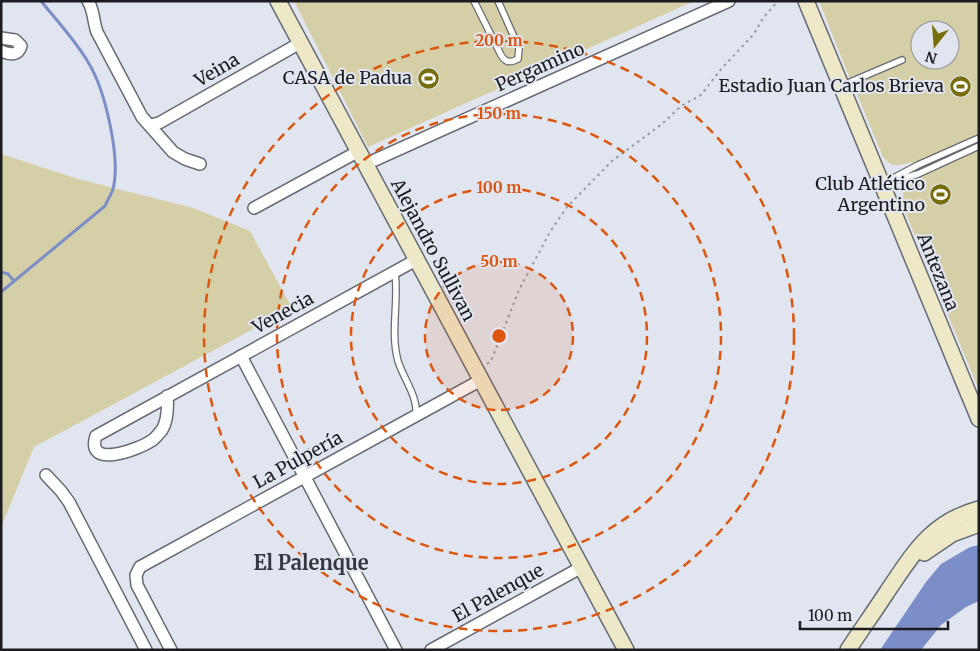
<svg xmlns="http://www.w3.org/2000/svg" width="980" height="651" viewBox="0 0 980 651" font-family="Merriweather,serif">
<rect width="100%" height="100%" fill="#e1e5ef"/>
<!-- green -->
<g fill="#d4cfa6" fill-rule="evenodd">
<polygon points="294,1 694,1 368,147"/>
<path d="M819,1H979V390L904,209L903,190L909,182L918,179L911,162C899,166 891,168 883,157L857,94L860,89L857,80L850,79ZM920,30H950V60H920Z"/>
<polygon points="1,154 78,179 193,208 250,231 292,308 34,447 1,527"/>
</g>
<!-- water -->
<polygon fill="#7b8ec7" points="979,545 979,601 966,607 941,625 921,650 880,650 926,582 941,564 970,547"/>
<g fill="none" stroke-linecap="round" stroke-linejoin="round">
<!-- stream -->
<g stroke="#7b8ec7" stroke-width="3">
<polyline points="1,272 8,274 14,281"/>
<path d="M1,292L105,206C107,201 111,195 113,189C121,158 105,89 88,62C75,40 57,21 41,1"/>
</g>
<defs>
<g id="lane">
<path d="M474,1L501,55C506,63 510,63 518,59L519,48L498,1"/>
<polyline points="841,86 902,60"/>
<polyline points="979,138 918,165 882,184 918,174 979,146"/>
<path d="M395,272C399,302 390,332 398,361C404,380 418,396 416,416"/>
</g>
<g id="street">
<path d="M88,1C94,10 93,21 97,32L142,117L173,152L185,159L200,164"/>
<path d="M1,38L15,40L21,46C18,56 10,55 1,51"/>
<polyline points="150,125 159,123 300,43"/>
<polyline points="366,164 729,1"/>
<polyline points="254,208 359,151"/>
<polyline points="241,356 396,650"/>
<path d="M167,396C168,408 168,420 162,430C159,433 155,439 151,441C139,449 85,470 96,436L416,260"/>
<polyline points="46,475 61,491 69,502 146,650"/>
<polyline points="171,650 137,585 136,575 140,567 481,380"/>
<polyline points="431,650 582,567"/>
</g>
<g id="secondary">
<polyline points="278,1 626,650"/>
<polyline points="806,1 979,419"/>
<polyline points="924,553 952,534 979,524"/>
<path d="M848,650C861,630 874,612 887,592C913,554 930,522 979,509"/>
</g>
</defs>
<!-- lane casing -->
<use href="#lane" stroke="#676b73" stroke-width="8"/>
<!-- street casing -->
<use href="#street" stroke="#676b73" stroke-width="14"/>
<!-- secondary casing -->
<use href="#secondary" stroke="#676b73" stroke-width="18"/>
<!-- path -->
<polyline stroke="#9698a0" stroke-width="2" stroke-dasharray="2.5 4" stroke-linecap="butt" points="487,364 491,361 519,290 550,232 567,207 612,161 662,124 681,106 701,95 722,68 754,34 763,18 778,1"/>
<!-- lane -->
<use href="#lane" stroke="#fff" stroke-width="5.5"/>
<!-- street -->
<use href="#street" stroke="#fff" stroke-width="11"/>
<!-- secondary -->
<use href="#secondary" stroke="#ede9c8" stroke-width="15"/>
</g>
<!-- distance rings -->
<circle cx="499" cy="336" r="74" fill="#de560d" fill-opacity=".12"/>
<g fill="none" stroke="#de560d" stroke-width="2.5" stroke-dasharray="9 6">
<circle cx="499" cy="336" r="74"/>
<circle cx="499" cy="336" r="148"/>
<circle cx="499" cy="336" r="222"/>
<circle cx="499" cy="336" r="295"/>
</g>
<!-- icons -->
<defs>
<symbol id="stadium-disc" viewBox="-11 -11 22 22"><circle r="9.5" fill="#786d08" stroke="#e1e5ef"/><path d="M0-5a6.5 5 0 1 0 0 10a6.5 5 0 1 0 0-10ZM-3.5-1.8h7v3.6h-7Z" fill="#fff"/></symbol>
</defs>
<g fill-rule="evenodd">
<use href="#stadium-disc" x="416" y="66" width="25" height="25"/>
<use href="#stadium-disc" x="948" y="74" width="25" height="25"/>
<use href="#stadium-disc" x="928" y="182" width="25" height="25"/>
</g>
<g text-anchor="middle" stroke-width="4" stroke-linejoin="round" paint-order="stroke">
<!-- street labels -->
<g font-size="18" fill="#1b1c20" stroke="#e1e5ef">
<text transform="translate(540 67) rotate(-24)" y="6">Pergamino</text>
<text transform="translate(217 70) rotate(-30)" y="6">Veina</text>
<text transform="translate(433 250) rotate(62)" y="6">Alejandro Sullivan</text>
<text transform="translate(938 272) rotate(68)" y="6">Antezana</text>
<text transform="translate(283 313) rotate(-29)" y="6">Venecia</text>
<text transform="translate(298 460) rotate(-29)" y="6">La Pulpería</text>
<text transform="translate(498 593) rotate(-29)" y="6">El Palenque</text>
</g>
<!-- poi labels -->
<g font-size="18" fill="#1b1c20" stroke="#e1e5ef" text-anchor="end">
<text x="412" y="84">CASA de Padua</text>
<text x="944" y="92">Estadio Juan Carlos Brieva</text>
<text x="925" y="190">Club Atlético<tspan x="925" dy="21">Argentino</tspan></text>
</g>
<!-- quarter labels -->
<g font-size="20" font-weight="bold" fill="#34373f" stroke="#e1e5ef">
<text x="311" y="570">El Palenque</text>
</g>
</g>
<circle cx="499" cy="336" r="8" fill="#de560d" stroke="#e1e5ef" stroke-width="2.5"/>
<g font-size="15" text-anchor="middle" font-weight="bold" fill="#de560d" stroke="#e1e5ef" stroke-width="4" stroke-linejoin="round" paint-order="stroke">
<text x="499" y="46">200 m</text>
<text x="499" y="119">150 m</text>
<text x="499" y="193">100 m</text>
<text x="499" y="267">50 m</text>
</g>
<!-- border -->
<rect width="980" height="651" fill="none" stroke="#1b1c20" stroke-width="5"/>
<!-- north arrow -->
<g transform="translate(935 45) rotate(197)"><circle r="24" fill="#e1e5ef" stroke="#92959c"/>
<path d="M0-4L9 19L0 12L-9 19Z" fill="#786d08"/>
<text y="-8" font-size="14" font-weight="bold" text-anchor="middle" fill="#1b1c20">N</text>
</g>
<!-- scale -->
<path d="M800 621v8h148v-8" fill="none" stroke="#1b1c20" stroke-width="2.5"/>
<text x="808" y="621" font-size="15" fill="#1b1c20" stroke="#e1e5ef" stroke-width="4" paint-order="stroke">100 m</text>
</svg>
